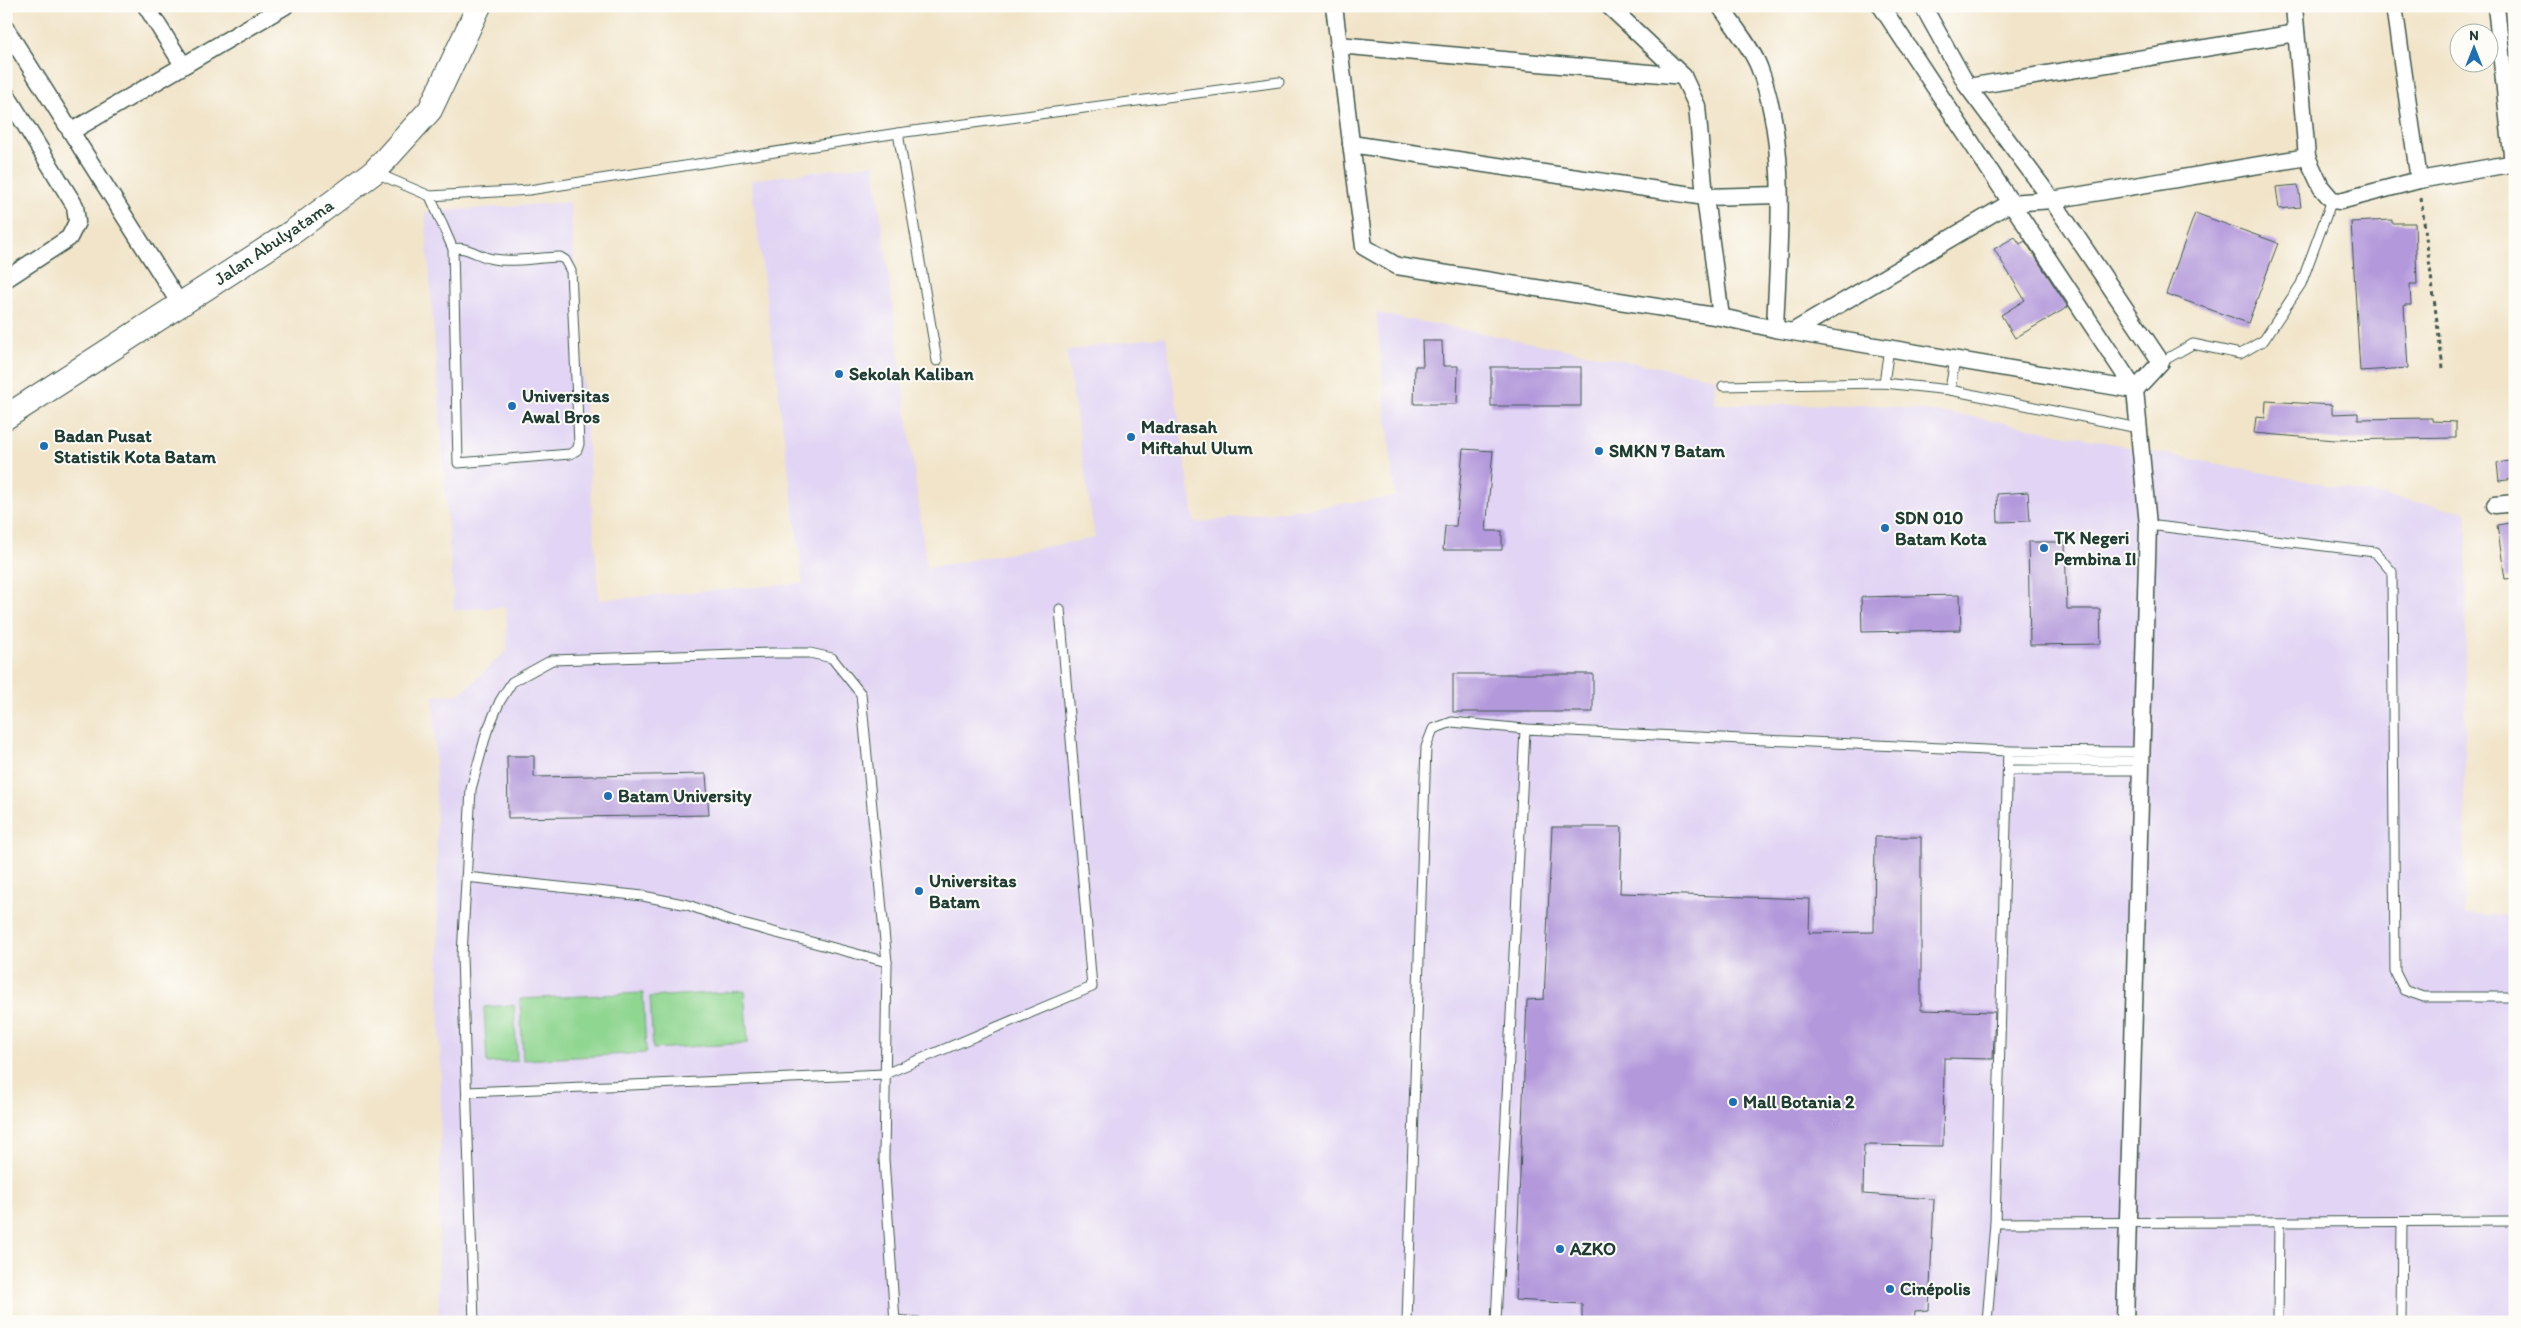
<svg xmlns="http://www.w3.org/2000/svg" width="2521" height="1328" viewBox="0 0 2521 1328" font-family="Itim,sans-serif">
<rect width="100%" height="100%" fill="#fdfcf7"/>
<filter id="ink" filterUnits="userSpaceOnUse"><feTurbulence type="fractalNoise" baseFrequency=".02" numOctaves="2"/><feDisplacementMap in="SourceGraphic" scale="10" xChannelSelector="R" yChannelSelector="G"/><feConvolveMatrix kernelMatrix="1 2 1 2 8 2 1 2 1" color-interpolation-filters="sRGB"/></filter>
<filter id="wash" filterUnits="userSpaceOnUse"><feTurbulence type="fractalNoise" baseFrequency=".0096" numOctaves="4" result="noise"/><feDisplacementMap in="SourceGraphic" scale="20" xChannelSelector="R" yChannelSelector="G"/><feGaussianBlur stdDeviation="1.12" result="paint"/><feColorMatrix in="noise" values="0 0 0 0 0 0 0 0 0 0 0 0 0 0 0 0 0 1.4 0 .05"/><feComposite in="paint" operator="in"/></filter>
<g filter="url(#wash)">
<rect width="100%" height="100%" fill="#f1e4c9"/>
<!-- built -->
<polygon fill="#e1d4f4" points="874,164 927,568 1095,538 1066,351 1166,336 1195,523 1395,497 1376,313 1715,378 1714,404 1877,405 1969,416 2467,512 2464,914 2515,916 2515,1322 438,1322 441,1087 434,696 460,694 507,650 506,607 454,610 425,212 570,202 599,600 803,583 751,180"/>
<!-- green -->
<g fill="#8fd690" stroke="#578a62">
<polygon points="744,991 748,1043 653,1049 650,997"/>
<polygon points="643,993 646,1053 523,1060 520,999"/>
<polygon points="514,1005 517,1061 487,1063 484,1007"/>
</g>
<g id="blocks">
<!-- building -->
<g fill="#b399db">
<polygon points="2298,185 2301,207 2279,209 2276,187"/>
<polygon points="2195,213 2278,243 2248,323 2166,294"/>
<polygon points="2392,220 2392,223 2415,223 2417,284 2410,284 2411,305 2404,305 2408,368 2360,371 2351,222"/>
<polygon points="2015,237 2020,244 2025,241 2068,307 2015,338 2001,315 2025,300 1994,249"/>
<polygon points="1422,341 1442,341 1443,366 1458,366 1457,404 1414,404 1415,366 1423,366"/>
<rect x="1491" y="367" width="90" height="39"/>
<polygon points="2266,401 2332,405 2332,414 2358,413 2358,419 2432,418 2432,421 2456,422 2456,438 2335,440 2254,433 2256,417 2265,418"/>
<polygon points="1463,449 1493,451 1486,531 1502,531 1502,550 1443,550 1445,526 1456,526"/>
<polygon points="2515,460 2515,479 2499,481 2497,463"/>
<polygon points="2028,492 2030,521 1998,522 1997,494"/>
<polygon points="2515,522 2515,578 2505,579 2497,525"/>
<polygon points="2028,542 2065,542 2067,609 2100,609 2101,644 2030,645"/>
<polygon points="1960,595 1961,630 1862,632 1861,597"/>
<rect x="1453" y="674" width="140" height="38"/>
<polygon points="507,756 534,756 534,777 706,774 709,815 508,818"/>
<polygon points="1552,827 1622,827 1620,893 1810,899 1809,933 1874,932 1875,837 1921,837 1921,1010 1995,1012 1993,1059 1944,1058 1943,1146 1864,1145 1863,1194 1934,1199 1929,1310 1915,1311 1914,1322 1582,1322 1582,1304 1515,1300 1527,1000 1544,999"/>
</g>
</g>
</g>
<g filter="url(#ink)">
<use href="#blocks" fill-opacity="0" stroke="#3e564a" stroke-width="1"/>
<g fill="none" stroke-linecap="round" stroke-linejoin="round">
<defs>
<g id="lane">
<polyline points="898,133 937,361"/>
<polyline points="376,173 430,196 529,190 898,133 1279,82"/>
<path d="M430,196L453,249L458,463L570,454L577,450L579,444L571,271L565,260L560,257C538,257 515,263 493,259C479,257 466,245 453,249"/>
<polyline points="2161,362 2193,344 2240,354 2264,340 2301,284 2332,200"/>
<polyline points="1884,383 1889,348"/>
<polyline points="1723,386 1884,383 1950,390 1955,359"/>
<polyline points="1950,390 2138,428"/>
<polyline points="2148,525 2375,552 2392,572 2395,972 2404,990 2424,997 2515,997"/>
<polyline points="2008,751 2142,752"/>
<polyline points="2008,760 2142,761"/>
<polyline points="2008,770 2142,770"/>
<polyline points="466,877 643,896 688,905 735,922 887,962"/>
<polyline points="467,1092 885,1074 1092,987 1060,609"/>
<polyline points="1995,1223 2515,1221"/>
<polyline points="474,1322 462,956 471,789 487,731 500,701 512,682 552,660 773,653 810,653 832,658 861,694 887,962 884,1159 895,1322"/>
<polyline points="872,1322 895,1320 918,1322"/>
<polyline points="1407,1322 1426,747 1433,729 1452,722 1525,729"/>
<polyline points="1496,1322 1525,729 2008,751 1995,1223 1987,1322"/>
<polyline points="2278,1322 2279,1223"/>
<polyline points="2401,1322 2402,1222"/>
</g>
<g id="street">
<polyline points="146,6 183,65"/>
<polyline points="1334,6 1364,247 1397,266 1721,317 1775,329 2135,390"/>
<polyline points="1609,6 1683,76 1697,106 1705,197 1721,317"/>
<path d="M1720,6C1732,24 1752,48 1759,67C1790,147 1778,245 1775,329"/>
<polyline points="1881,6 2135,390 2148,525 2125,1322"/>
<polyline points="1923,6 1968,87 2052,200 2161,362 2135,390"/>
<polyline points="2294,6 2307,157 2321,187 2332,200 2340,201 2419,180 2515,163"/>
<polyline points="2394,6 2419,180"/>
<polyline points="2496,6 2513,164"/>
<polyline points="6,29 180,304"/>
<polyline points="1338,45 1683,76"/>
<polyline points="1968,87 2296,33"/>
<polyline points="6,94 75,206 77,222 69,238 6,279"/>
<polyline points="72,131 285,6"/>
<polyline points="1351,144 1705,197 1779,195"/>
<polyline points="1794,331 2010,203 2052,200 2307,157"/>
<polyline points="2495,505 2515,503"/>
</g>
<polyline id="secondary" points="6,417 294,231 374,172 430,110 479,6"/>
</defs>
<!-- lane casing -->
<use href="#lane" stroke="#3e564a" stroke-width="11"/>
<!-- street casing -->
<use href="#street" stroke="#3e564a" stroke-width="19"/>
<!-- secondary casing -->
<use href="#secondary" stroke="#3e564a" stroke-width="26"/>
<!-- path -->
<polyline stroke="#3e564a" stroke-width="3" stroke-dasharray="4 4" stroke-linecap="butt" points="2421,198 2443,368"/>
<!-- lane -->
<use href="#lane" stroke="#fff" stroke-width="9"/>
<!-- street -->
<use href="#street" stroke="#fff" stroke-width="16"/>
<!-- secondary -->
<use href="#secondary" stroke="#fff" stroke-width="24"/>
</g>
</g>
<!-- markers -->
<g fill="#1f6fb2" stroke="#fdfcf7" stroke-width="2">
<circle cx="839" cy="374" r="5"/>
<circle cx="512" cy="406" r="5"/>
<circle cx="1131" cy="437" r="5"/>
<circle cx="44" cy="446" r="5"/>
<circle cx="1599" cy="451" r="5"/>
<circle cx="1885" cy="528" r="5"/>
<circle cx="2044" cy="548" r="5"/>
<circle cx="608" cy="796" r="5"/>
<circle cx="919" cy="891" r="5"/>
<circle cx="1733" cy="1102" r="5"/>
<circle cx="1560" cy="1249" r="5"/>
<circle cx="1890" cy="1289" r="5"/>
</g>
<g text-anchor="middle" stroke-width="4" stroke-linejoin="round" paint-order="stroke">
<!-- street labels -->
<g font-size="18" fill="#1f3d34" stroke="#fdfcf7">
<text transform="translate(274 242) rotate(-34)" y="6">Jalan Abulyatama</text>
</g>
<!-- poi labels -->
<g font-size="18" font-weight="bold" fill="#1f3d34" stroke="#fdfcf7" text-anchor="start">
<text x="849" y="380">Sekolah Kaliban</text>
<text x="522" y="402">Universitas<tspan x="522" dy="21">Awal Bros</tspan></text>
<text x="1141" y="433">Madrasah<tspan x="1141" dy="21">Miftahul Ulum</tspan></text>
<text x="54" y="442">Badan Pusat<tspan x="54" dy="21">Statistik Kota Batam</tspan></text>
<text x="1609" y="457">SMKN 7 Batam</text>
<text x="1895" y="524">SDN 010<tspan x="1895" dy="21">Batam Kota</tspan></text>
<text x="2054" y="544">TK Negeri<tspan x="2054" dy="21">Pembina II</tspan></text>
<text x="618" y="802">Batam University</text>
<text x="929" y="887">Universitas<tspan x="929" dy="21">Batam</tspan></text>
<text x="1743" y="1108">Mall Botania 2</text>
<text x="1570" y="1255">AZKO</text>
<text x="1900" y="1295">Cinépolis</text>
</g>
</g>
<!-- margin -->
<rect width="2521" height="1328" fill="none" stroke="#fdfcf7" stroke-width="25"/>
<!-- north arrow -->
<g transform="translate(2474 48)"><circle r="24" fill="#fdfcf7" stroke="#a4b0a9"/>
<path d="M0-4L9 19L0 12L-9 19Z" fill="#1f6fb2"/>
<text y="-8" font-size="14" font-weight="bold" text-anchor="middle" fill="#1f3d34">N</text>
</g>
</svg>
